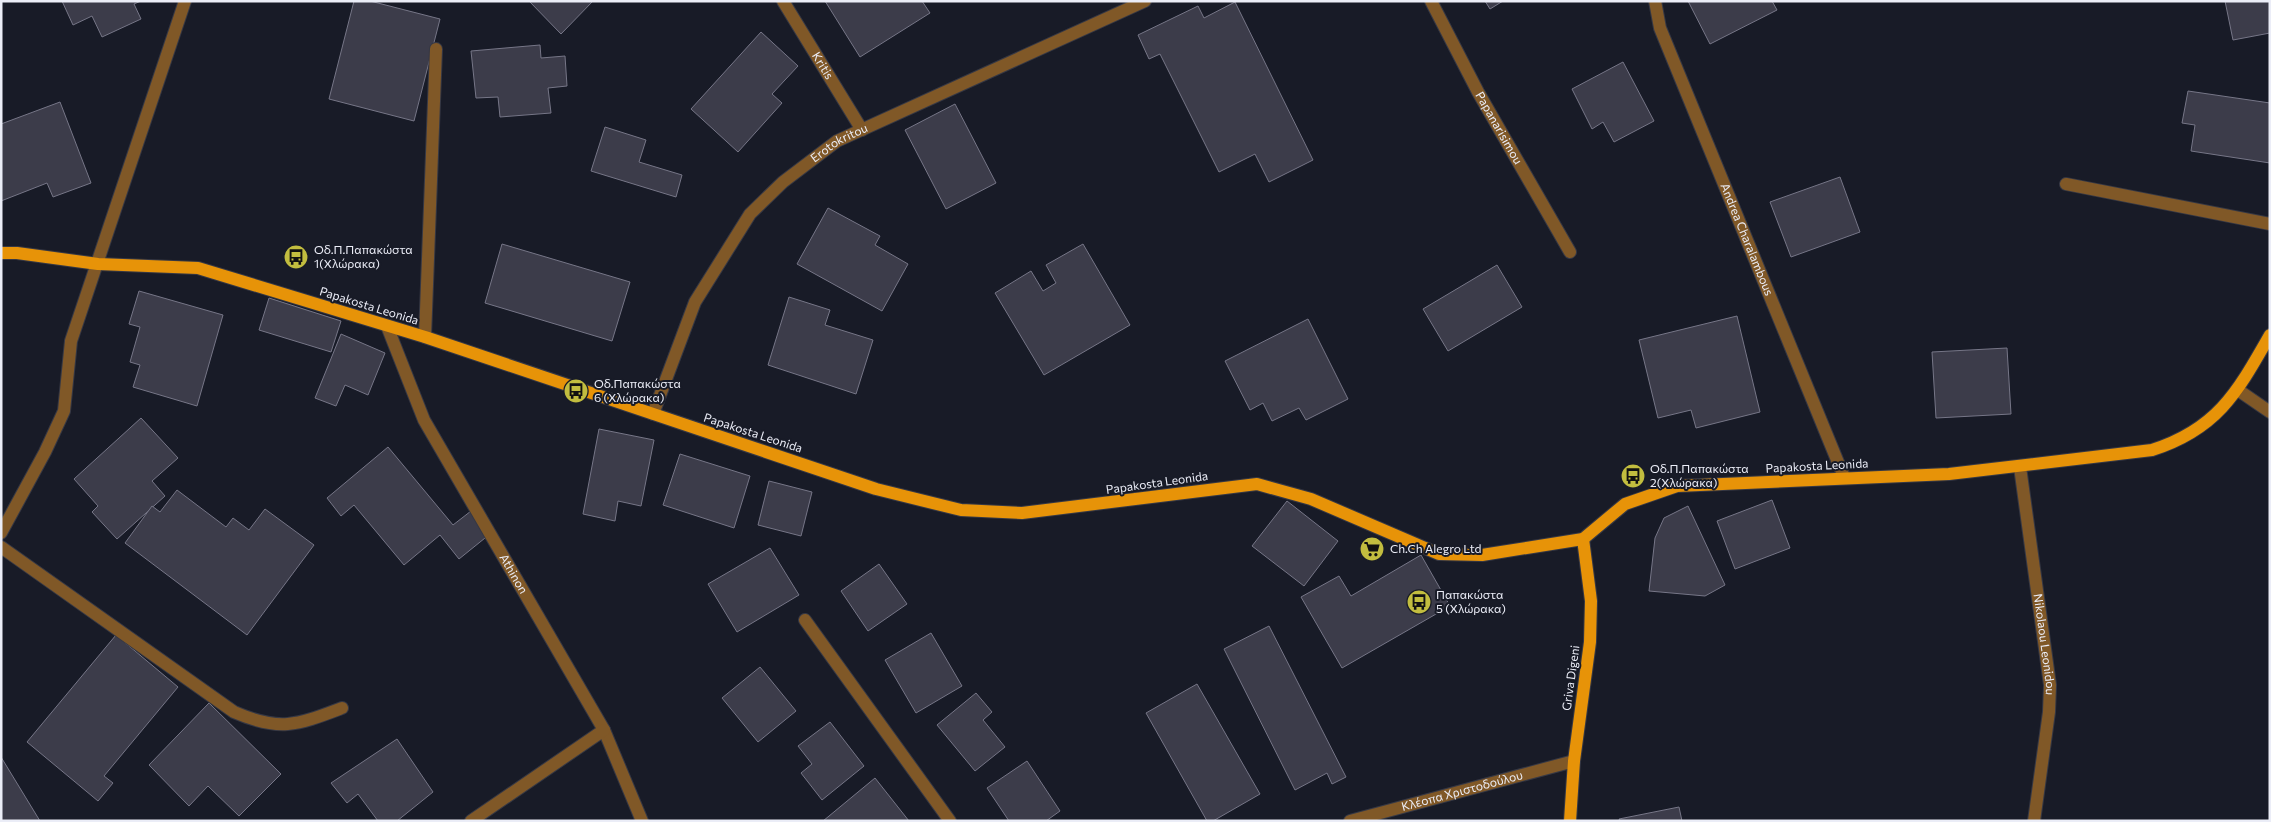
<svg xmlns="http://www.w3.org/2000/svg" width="2271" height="822" viewBox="0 0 2271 822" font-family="Commissioner,sans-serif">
<rect width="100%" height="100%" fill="#181b27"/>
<!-- building -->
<g fill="#3c3c4a" stroke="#767687">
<polygon points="62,1 141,1 134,4 141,19 102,37 92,16 73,25"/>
<polygon points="354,1 370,1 440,19 414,121 329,99"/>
<polygon points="529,1 593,1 561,34"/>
<polygon points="825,1 922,1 930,13 860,57"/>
<polygon points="1485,1 1503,1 1490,9"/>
<polygon points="1688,1 1772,1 1777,10 1710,44"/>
<polygon points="2225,1 2270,1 2270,33 2233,40"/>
<polygon points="1235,2 1313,160 1269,182 1255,154 1219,172 1160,54 1149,59 1138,35 1198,6 1204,18"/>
<polygon points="761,32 798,66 772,94 782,103 738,152 691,109"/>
<polygon points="540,45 541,58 565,56 567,86 548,88 551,113 500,117 498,97 476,98 471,51"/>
<polygon points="1623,62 1654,121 1614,142 1603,122 1592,129 1572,89"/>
<polygon points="2188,91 2270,103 2270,163 2191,151 2195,125 2182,123"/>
<polygon points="60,102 91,183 53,197 47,183 1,201 1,124"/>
<polygon points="955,104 996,183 946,209 905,130"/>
<polygon points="605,127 646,140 639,162 682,175 676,197 591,171"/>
<polygon points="1840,177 1860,232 1791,257 1770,202"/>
<polygon points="828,208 880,236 875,245 908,264 882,311 797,264"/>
<polygon points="502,244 630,282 612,341 485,303"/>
<polygon points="1083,244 1130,325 1044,375 995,293 1031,271 1043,291 1056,283 1046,265"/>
<polygon points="1497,265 1522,307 1448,351 1423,309"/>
<polygon points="139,291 223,315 197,406 133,387 140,365 130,362 140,327 129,324"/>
<polygon points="789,297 830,310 825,325 873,340 856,394 768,365"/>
<polygon points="269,298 341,321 331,352 259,330"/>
<polygon points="1737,316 1760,412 1696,428 1691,410 1658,418 1639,340"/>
<polygon points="1308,319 1348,399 1306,420 1299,408 1272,421 1263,403 1250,410 1225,361"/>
<polygon points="341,334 385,353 368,395 345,385 336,406 315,398"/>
<polygon points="2007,348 2011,414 1936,418 1932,352"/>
<polygon points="141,418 178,458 152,481 165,496 117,539 92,512 98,506 74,479"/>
<polygon points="599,429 654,440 641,506 618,501 615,521 583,514"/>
<polygon points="388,447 453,525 471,511 490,534 459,559 440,535 404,565 354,505 341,516 327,498"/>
<polygon points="680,454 750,476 734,528 663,505"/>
<polygon points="769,481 812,492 801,536 758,525"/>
<polygon points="177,490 226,527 233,518 249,530 265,509 314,545 247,635 125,543 152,506 160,512"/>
<polygon points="1772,500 1790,548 1735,569 1717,521"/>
<polygon points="1287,501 1338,541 1304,586 1252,546"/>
<polygon points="1688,506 1725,585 1705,596 1649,591 1655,538 1664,518"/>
<polygon points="770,548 799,595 737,632 708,584"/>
<polygon points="1421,555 1450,606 1342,668 1301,597 1339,576 1351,596"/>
<polygon points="879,564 907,604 868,631 841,591"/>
<polygon points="1269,626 1346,777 1332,784 1327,773 1295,790 1224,649"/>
<polygon points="931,633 962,686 916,713 885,660"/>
<polygon points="116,635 178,687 104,776 113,783 98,801 27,742"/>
<polygon points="760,667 796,711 758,742 722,698"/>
<polygon points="1197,684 1260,794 1213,821 1207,821 1146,713"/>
<polygon points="976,693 992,712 983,720 1005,747 975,771 937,725"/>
<polygon points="209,703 281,774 239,816 208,786 189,806 149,765"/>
<polygon points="830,722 864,766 822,800 801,773 812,764 798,746"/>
<polygon points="397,739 433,792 397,821 378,821 358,794 347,803 331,783"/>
<polygon points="1,757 40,821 1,821"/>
<polygon points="1027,761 1060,811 1046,821 1009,821 987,788"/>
<polygon points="875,778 909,821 823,821"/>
<polygon points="1679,807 1682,821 1620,821 1619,819"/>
</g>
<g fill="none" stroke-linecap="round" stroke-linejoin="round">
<defs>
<g id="minor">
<path id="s1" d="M783,1L862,130"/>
<path id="s2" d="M1431,1L1478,92L1570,252"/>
<path id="s3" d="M1655,1L1660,28L1844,477"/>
<polyline points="2066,184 2270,224"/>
<path id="s4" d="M387,326L424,420L604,730L642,821"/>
<polyline points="425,337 436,49"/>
<polyline points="2238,390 2270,412"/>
<path id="s5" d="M653,414L695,302L750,214L783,182L837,141L1145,1"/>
<path id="s6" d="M2020,467L2050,685L2049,712L2034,821"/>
<polyline points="1,533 45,452 64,411 71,341 185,1"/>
<path d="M1,547L234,712C280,732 297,725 342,708"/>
<polyline points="805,620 950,821"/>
<polyline points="471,821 604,730"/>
<path id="s7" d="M1350,821L1574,761"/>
</g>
<g id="major">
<path d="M1,253H17L98,264L198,268L425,337L876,489L961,510L1022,513L1257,484L1311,499L1439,554L1482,555L1583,539L1625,504L1677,486L1949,474L2152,450C2218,429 2238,391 2270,335"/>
<polyline points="1570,821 1574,761 1590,642 1591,601 1583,539"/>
</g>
</defs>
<!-- minor casing -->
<use href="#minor" stroke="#363844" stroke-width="14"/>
<!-- major casing -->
<use href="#major" stroke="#363844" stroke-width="14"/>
<!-- minor -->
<use href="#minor" stroke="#805827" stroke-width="12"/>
<!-- major -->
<use href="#major" stroke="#e79308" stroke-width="12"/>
</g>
<!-- icons -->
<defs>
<symbol id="bus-disc" viewBox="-11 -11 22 22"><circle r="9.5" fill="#c2bd3f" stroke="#181b27"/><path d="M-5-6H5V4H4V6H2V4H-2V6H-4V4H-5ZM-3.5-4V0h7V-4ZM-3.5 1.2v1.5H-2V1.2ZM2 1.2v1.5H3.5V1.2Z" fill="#111"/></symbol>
<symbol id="supermarket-disc" viewBox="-11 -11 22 22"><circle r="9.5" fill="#c2bd3f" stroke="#181b27"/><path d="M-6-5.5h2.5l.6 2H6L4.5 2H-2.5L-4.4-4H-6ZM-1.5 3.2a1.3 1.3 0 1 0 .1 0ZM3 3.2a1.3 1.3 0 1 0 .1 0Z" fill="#111"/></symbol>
</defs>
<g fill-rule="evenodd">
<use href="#bus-disc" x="282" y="243" width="28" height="28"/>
<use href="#bus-disc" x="562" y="377" width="28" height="28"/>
<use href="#bus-disc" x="1619" y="462" width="28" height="28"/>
<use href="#supermarket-disc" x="1358" y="535" width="28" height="28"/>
<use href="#bus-disc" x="1405" y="588" width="28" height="28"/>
</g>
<g text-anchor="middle" stroke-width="4" stroke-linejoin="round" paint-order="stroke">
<!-- street labels -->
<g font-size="12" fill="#ebedf7" stroke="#181b27">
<text dy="4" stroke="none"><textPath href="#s1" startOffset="76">Kritis</textPath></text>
<text dy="4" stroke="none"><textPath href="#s2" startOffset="144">Papanarisimou</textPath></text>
<text dy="4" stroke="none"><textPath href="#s5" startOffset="338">Erotokritou</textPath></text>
<text dy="4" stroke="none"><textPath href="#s3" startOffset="256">Andrea Charalambous</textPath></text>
<text transform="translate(369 306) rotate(17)" y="4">Papakosta Leonida</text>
<text transform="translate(753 433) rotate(18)" y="4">Papakosta Leonida</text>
<text transform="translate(1817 466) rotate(-3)" y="4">Papakosta Leonida</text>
<text transform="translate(1157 483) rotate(-8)" y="4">Papakosta Leonida</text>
<text dy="4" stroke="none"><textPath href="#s4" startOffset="279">Athinon</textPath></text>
<text dy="4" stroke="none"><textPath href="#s6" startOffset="179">Nikolaou Leonidou</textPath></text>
<text transform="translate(1571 678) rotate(-82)" y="4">Griva Digeni</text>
<text dy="4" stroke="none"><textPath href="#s7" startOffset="116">Κλέοπα Χριστοδούλου</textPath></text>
</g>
<!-- poi labels -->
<g font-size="12" fill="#ebedf7" stroke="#181b27" text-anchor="start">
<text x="314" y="254">Οδ.Π.Παπακώστα<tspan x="314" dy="14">1(Χλώρακα)</tspan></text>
<text x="594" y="388">Οδ.Παπακώστα<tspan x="594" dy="14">6 (Χλώρακα)</tspan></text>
<text x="1650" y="473">Οδ.Π.Παπακώστα<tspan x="1650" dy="14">2(Χλώρακα)</tspan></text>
<text x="1390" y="553">Ch.Ch Alegro Ltd</text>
<text x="1436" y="599">Παπακώστα<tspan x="1436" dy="14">5 (Χλώρακα)</tspan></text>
</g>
</g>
<!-- border -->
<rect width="2271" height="822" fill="none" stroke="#ebedf7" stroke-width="5"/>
</svg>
